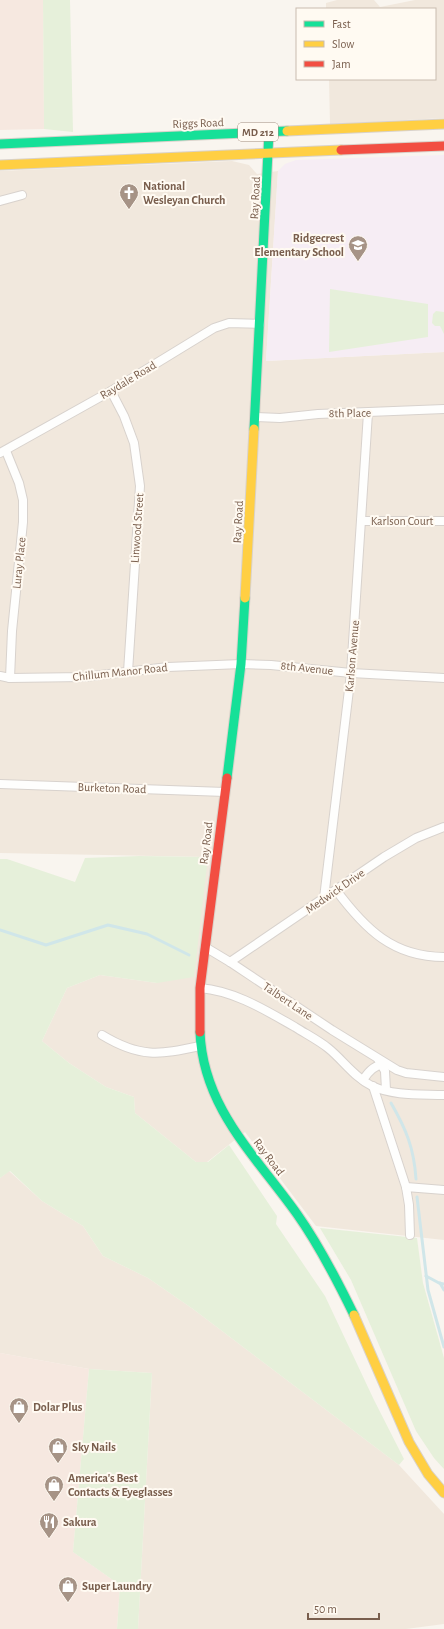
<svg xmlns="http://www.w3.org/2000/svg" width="444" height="1629" viewBox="0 0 444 1629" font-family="'Alegreya Sans',sans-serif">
<rect width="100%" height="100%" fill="#f9f5ef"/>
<!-- residential -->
<g fill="#f1e8dd">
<polygon points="337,0 374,0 380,7 415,0 444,0 444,118 330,124 329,79 435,79 435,9 326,9 326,3"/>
<polygon points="232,161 249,165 257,174 278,171 266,361 444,352 444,1240 316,1226 245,1132 207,1162 196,1162 135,1113 134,1097 106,1087 69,1063 42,1041 67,988 100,975 157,983 208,857 0,853 0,171"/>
<polygon points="9,1171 42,1201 83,1226 103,1256 148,1278 193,1309 399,1465 444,1514 444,1624 406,1629 138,1629 152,1373 89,1369 0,1353 0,1178"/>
</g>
<!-- commercial -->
<g fill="#f6e8e0">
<polygon points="0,0 43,0 44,129 0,130"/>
<polygon points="0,1353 89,1369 73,1552 120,1585 117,1629 0,1629"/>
</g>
<!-- education -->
<polygon fill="#f6edf4" points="444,155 444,352 266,361 278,171 285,164 296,160"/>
<!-- green -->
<g fill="#e6f0da">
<polygon points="43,0 70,0 73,132 44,129"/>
<polygon points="330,289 428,304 428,337 329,352"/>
<polygon points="436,311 444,312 444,334 440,326 435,326 432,323 433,314"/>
<polygon points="139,856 208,857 194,977 157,983 100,975 67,988 42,1041 69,1063 106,1087 134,1097 135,1113 196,1162 208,1162 229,1145 277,1216 276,1224 325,1296 374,1400 404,1459 399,1465 193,1309 148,1278 103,1256 83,1226 42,1201 10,1171 0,1178 0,859 7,859 75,882 85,858"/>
<polygon points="320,1228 417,1238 423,1283 444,1358 444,1469 434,1458 416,1431 351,1280"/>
<polygon points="89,1369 152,1373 138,1629 117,1629 120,1585 73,1552"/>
</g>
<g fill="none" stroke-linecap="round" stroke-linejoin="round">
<!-- stream -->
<g stroke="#d0e6e9" stroke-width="3">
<polyline points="0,930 46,945 108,925 147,934 189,955"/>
<path d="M391,1103C406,1129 414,1148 416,1179"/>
<polyline points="417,1197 428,1290 444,1347"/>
<polyline points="426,1276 439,1283 444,1284"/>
<polyline points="440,1283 444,1290"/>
</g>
<defs>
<g id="street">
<polyline points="0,201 22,195"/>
<polyline points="111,391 124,416 134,443 140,486 128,672"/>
<polyline points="256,417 280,418 318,414 444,409"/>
<polyline points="6,451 19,483 23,500 23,522 12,631 10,678"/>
<polyline points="0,453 111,391 214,328 229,323 260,324"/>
<polyline points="361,521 444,521"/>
<polyline points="0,676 10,678 84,677 168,667 241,664 271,665 351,673 444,678"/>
<polyline points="0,784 225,792"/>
<path d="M336,890C365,929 393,957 444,957"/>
<polyline points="324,898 351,673 368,413"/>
<polyline points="205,947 230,962 332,1030 397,1070 406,1073 444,1077"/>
<polyline points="230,962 384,857 416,838 444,827"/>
<path d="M200,988C235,991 265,1010 295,1027C306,1034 318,1040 328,1048C343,1060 355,1078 372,1086C393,1096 421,1094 444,1095"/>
<path d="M102,1035C140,1058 159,1055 200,1046"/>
<polyline points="378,1059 385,1071 386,1090"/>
<path d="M363,1080C368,1072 375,1063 386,1065"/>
<polyline points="373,1086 406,1187 409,1205 410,1235"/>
<polyline points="406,1187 444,1190"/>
</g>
<g id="fast">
<polyline points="0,144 287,131"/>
<polyline points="254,429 269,132"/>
<polyline points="227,778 241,664 245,598"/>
<path d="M200,1032C203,1108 255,1155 297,1214C319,1245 337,1280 354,1315"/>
</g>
<g id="slow">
<polyline points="287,131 444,124"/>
<polyline points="0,165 341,150"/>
<polyline points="245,598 254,429"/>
<polyline points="354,1315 409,1442 428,1474 444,1493"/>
</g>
<g id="jam">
<polyline points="341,150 444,146"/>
<polyline points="200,1032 200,988 227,778"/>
</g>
</defs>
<!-- street casing -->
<use href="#street" stroke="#d8d2cd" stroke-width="10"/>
<!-- fast casing -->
<use href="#fast" stroke="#d9d2ca" stroke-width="11"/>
<!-- slow casing -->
<use href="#slow" stroke="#d9d2ca" stroke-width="11"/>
<!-- jam casing -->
<use href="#jam" stroke="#d9d2ca" stroke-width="11"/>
<!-- street -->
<use href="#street" stroke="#fefefd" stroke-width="8"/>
<!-- fast -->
<use href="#fast" stroke="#16e098" stroke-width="9"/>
<!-- slow -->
<use href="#slow" stroke="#ffcf43" stroke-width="9"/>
<!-- jam -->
<use href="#jam" stroke="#f24e42" stroke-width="9"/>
</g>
<!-- icons -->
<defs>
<symbol id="church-pin" viewBox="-11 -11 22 30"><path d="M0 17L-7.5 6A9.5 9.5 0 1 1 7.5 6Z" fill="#a69386" stroke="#fffaf2"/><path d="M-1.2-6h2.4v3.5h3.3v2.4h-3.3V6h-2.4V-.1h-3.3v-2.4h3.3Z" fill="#fff"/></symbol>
<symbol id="school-pin" viewBox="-11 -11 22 30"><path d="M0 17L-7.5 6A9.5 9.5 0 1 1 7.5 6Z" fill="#a69386" stroke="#fffaf2"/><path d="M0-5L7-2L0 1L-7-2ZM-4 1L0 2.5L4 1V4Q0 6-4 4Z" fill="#fff"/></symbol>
<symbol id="shop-pin" viewBox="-11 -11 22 30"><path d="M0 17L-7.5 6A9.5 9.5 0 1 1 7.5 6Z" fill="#a69386" stroke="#fffaf2"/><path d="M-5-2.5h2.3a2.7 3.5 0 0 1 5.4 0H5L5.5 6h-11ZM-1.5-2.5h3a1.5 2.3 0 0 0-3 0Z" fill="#fff"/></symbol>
<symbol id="restaurant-pin" viewBox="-11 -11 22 30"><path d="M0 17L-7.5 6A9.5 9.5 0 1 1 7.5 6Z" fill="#a69386" stroke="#fffaf2"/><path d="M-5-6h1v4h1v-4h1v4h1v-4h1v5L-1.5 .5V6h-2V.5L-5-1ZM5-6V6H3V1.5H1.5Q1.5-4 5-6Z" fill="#fff"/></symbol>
</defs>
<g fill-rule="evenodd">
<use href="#church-pin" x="118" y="182" width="22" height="30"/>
<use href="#school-pin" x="347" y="234" width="22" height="30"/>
<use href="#shop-pin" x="8" y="1396" width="22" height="30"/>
<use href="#shop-pin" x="47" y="1436" width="22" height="30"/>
<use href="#shop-pin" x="43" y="1474" width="22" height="30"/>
<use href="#restaurant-pin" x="38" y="1511" width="22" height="30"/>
<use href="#shop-pin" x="57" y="1575" width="22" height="30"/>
</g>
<g text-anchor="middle" stroke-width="4" stroke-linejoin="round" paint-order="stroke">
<!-- shield labels -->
<rect fill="#fffaf2" stroke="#a18d7e" stroke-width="1" x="238" y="123" width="40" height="18" rx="3"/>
<g font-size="11" font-weight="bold" fill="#795e4d">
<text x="258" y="136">MD 212</text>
</g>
<!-- street labels -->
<g font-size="12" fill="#795e4d" stroke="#fffaf2">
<text transform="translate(198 123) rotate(-2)" y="4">Riggs Road</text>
<text transform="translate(255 198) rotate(-87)" y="4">Ray Road</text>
<text transform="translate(128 380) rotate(-31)" y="4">Raydale Road</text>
<text transform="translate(350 413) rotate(-1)" y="4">8th Place</text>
<text x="402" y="525">Karlson Court</text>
<text transform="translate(238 522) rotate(-87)" y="4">Ray Road</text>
<text transform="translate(137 528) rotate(-86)" y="4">Linwood Street</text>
<text transform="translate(19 563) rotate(-84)" y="4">Luray Place</text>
<text transform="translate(352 656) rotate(-85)" y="4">Karlson Avenue</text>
<text transform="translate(307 668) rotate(6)" y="4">8th Avenue</text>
<text transform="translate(120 672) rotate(-6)" y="4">Chillum Manor Road</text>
<text transform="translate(112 788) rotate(2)" y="4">Burketon Road</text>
<text transform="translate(206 843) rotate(-83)" y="4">Ray Road</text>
<text transform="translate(335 891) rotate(-35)" y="4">Medwick Drive</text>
<text transform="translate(288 1001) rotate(34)" y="4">Talbert Lane</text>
<text transform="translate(269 1157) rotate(53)" y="4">Ray Road</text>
</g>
<!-- poi labels -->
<g font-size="12" font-weight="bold" fill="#795e4d" stroke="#fffaf2" text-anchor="start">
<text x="143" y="190">National<tspan x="143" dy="14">Wesleyan Church</tspan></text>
<text x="344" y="242" text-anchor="end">Ridgecrest<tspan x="344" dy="14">Elementary School</tspan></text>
<text x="33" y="1411">Dolar Plus</text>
<text x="72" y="1451">Sky Nails</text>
<text x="68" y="1482">America's Best<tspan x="68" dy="14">Contacts &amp; Eyeglasses</tspan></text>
<text x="63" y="1526">Sakura</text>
<text x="82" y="1590">Super Laundry</text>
</g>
</g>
<!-- legend -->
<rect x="296" y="8" width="140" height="72" fill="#fffaf2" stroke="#c9bcb0"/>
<rect x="304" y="21" width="20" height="6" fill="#16e098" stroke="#c9bcb0"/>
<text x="332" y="28" font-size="12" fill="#795e4d">Fast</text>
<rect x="304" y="41" width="20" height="6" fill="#ffcf43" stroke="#c9bcb0"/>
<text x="332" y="48" font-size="12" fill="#795e4d">Slow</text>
<rect x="304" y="61" width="20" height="6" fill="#f24e42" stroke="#c9bcb0"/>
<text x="332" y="68" font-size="12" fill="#795e4d">Jam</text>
<!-- scale -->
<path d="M308 1613v6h71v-6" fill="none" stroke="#795e4d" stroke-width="2"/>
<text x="314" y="1613" font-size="12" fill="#795e4d" stroke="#fffaf2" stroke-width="3" paint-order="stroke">50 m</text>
</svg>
